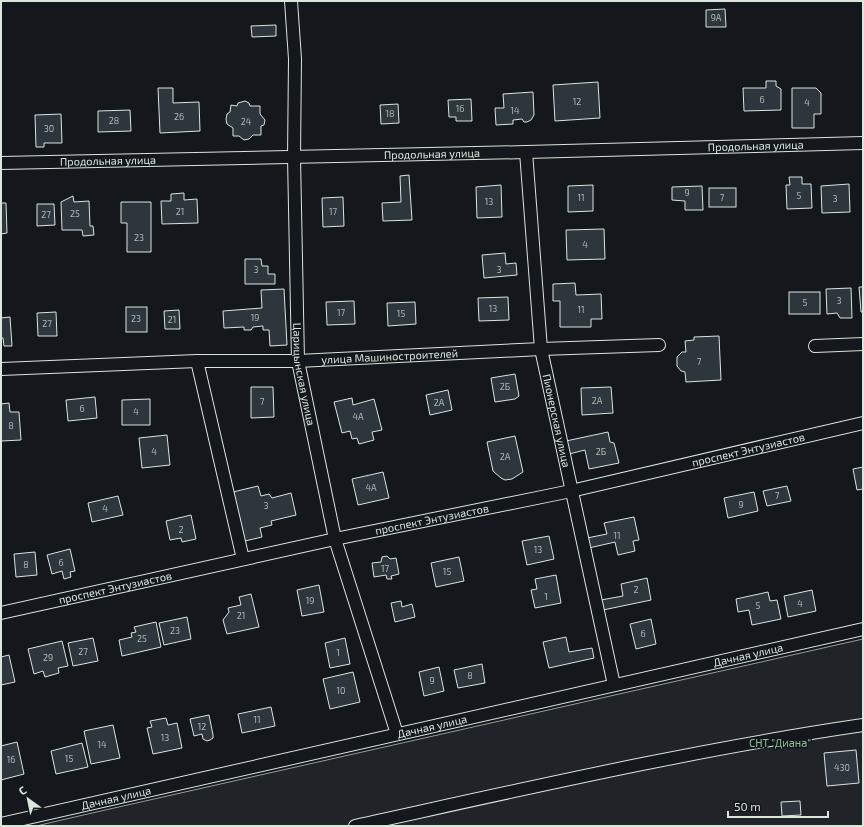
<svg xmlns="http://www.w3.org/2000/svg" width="864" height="827" viewBox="0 0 864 827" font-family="'Exo 2',sans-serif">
<rect width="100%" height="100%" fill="#14181c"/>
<!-- green -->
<polygon fill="#202428" stroke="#939e99" points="863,639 863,826 36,826 92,813"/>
<!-- building -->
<g fill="#2c363c" stroke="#d8e6dc">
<polygon points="725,9 726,27 706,27 706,10"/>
<polygon points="276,25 276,36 252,37 251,26"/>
<polygon points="766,81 776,81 776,86 781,89 781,110 744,111 743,88 766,88"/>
<polygon points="598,82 600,118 555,121 553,85"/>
<polygon points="158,88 173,88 173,103 199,102 200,131 160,133"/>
<polygon points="792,88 816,88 821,93 821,114 814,114 814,128 792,128"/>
<polygon points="533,92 534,115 531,120 527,122 524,122 522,119 513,120 513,124 496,125 495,108 504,108 503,94"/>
<polygon points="471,99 472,121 456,121 456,117 449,117 448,100"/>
<polygon points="245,101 249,103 250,106 260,106 260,114 265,120 264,125 261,126 261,135 253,135 249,139 244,140 239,136 233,136 233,128 227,124 226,119 227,114 230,112 231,105 237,106 238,103"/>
<polygon points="398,104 399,123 381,124 380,105"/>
<polygon points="130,110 131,131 98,132 98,111"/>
<polygon points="61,114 62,143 44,143 44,147 36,147 35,115"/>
<polygon points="409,175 412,220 383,221 382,203 401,202 400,176"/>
<polygon points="789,177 802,177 802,184 811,184 812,208 787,209 786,185 790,185"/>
<polygon points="849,184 850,212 822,213 821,186"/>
<polygon points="501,185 502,217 477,218 476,187"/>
<polygon points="593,185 593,211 568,212 568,186"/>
<polygon points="702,186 703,210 685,210 685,201 672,200 672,187"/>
<rect x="709" y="188" width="27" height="19"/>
<polygon points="184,193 184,200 197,199 198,223 162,224 161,201 171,201 171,194"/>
<polygon points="73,196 74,202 89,201 90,226 93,226 94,235 83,236 82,230 62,230 61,202"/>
<polygon points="343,197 344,226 323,227 322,198"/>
<polygon points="121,202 151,202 151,252 127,252 127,223 121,223"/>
<polygon points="1,203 6,203 7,233 1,234"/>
<polygon points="37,204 54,204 55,225 37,226"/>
<polygon points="604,229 605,259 567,260 566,230"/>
<polygon points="505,253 506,264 516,263 517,275 484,278 482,255"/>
<polygon points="245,259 261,259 262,266 268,266 268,274 275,274 275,284 245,284"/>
<polygon points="575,283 576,295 601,294 602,319 591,319 591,327 560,327 560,301 553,301 553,284"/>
<polygon points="859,287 863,287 863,312 861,312"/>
<polygon points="851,288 852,318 840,318 837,313 827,314 826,289"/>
<polygon points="284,289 287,345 270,346 269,330 263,330 263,326 253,327 251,330 244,330 244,327 224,328 223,311 262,308 261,290"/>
<rect x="789" y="292" width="31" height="22"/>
<polygon points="508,297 509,320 479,321 478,298"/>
<polygon points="354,301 355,324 327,325 326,302"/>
<polygon points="415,302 416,324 388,326 387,303"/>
<rect x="126" y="307" width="21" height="25"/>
<polygon points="179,310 180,329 165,329 164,311"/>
<polygon points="56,312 57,336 38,336 37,313"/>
<polygon points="10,317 12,346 4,346 3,338 1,338 1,318"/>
<polygon points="719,336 721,380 686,382 685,372 681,371 677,366 677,357 682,352 686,352 685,341 694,340 694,337"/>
<polygon points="515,374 519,396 515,399 495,402 491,378"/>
<polygon points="251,387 273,387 274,417 251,418"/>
<polygon points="611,387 613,413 582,415 581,388"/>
<polygon points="448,390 452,410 430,415 426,395"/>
<polygon points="95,397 97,418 68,421 66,400"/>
<polygon points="352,398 353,405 374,399 382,430 372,432 374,440 359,444 357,438 352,439 350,431 342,433 334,402"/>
<polygon points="150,399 150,425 122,425 122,400"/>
<polygon points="9,403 10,412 19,412 21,440 1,441 1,404"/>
<polygon points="608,432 610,442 614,443 619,463 589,469 585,450 569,454 566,441"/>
<polygon points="167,435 170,465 142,468 139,438"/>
<polygon points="515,436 523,472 512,479 505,480 501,478 493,471 487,442"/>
<polygon points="863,467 863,489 857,490 853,469"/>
<polygon points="383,472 389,498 358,505 352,479"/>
<polygon points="258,486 261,496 269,494 272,498 291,493 296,515 271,521 272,525 260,528 262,537 245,541 233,492"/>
<polygon points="787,486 791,501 767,506 763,491"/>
<polygon points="754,492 758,511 728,518 724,498"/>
<polygon points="118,496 123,515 92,522 88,503"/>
<polygon points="191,515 196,539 182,542 181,538 170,540 166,521"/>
<polygon points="634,517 639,540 633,541 635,551 618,555 615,542 589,548 587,538 607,534 604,523"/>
<polygon points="549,536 554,559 527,565 522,541"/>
<polygon points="70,549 75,571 70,572 71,577 64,579 62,571 52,574 47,555"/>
<polygon points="35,552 37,575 16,577 14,554"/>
<polygon points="387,556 390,559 396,558 399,574 391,576 392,579 387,579 386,575 374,577 372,563 381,562 382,557"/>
<polygon points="459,557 464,581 436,587 431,563"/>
<polygon points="556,575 561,603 535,608 531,590 537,589 535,579"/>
<polygon points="647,578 651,600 603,610 601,600 623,596 621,584"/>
<polygon points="319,585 324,612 302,616 297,590"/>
<polygon points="812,590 816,611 788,617 784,596"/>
<polygon points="768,592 770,601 777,600 781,619 752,625 749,610 738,612 736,599"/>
<polygon points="251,594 259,627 227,634 223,620 229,612 228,608 241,605 239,597"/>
<polygon points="401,601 402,607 412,604 415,617 395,622 391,603"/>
<polygon points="187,617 191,639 164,645 159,623"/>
<polygon points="651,619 656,644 636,649 630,624"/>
<polygon points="156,622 161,647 122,656 119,640 132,637 131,633 136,632 134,627"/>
<polygon points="566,637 569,652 592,648 594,658 549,668 543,642"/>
<polygon points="93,638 98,661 73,666 68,643"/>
<polygon points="345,638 350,664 330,668 325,643"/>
<polygon points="62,641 68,666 58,668 59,673 45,677 43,671 34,674 28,649"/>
<polygon points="9,655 15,682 1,685 1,657"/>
<polygon points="482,664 485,683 458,688 454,670"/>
<polygon points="439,667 444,691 424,696 419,672"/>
<polygon points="353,672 360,702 330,709 323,679"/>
<polygon points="271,707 275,726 242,733 238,714"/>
<polygon points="209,715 213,735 213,738 210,740 207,741 203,739 202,734 194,736 190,719"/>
<polygon points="166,718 168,725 177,723 182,748 153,754 147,728 152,727 150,721"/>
<polygon points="113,725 120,758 91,764 84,731"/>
<polygon points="17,742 24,774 1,780 1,746"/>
<polygon points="82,743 88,767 56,774 51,751"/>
<polygon points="856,750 859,783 827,786 824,753"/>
<polygon points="800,801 801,815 782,816 781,802"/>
</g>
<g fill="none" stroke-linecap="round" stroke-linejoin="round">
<defs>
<g id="minor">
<path id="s1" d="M291,1L295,59L294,157L298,361L335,539L397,734"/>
<path id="s2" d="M526,152L541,349L614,685"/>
<path id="s3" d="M1,163L526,152L863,143"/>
<polyline points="815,346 863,344"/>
<polyline points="197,361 243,559"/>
<path id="s4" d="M1,369L197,361H298L541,349L659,345"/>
<path id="s5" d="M1,613L335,539L571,491L863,423"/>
<path id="s6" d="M1,824L863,629"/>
<path d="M355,826C524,789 692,750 863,725"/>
</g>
</defs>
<!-- minor casing -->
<use href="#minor" stroke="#d8e6dc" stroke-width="14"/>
<!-- minor -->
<use href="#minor" stroke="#14181c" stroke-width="12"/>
</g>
<g text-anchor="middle" stroke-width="3" stroke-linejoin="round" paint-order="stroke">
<!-- number labels -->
<g font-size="9" fill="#adbab4">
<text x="716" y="21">9А</text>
<text x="762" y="103">6</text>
<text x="577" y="105">12</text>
<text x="807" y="106">4</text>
<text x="460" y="112">16</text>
<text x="515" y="114">14</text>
<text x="390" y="117">18</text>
<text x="179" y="120">26</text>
<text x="114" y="124">28</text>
<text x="246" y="125">24</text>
<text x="49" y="132">30</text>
<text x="687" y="196">9</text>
<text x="799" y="199">5</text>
<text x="581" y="201">11</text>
<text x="722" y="201">7</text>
<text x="835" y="202">3</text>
<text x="489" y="205">13</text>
<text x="180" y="215">21</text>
<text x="333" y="215">17</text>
<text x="75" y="217">25</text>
<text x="46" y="218">27</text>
<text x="139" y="241">23</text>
<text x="585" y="248">4</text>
<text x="256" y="273">3</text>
<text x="499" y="273">3</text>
<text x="839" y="304">3</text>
<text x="805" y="306">5</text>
<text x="493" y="312">13</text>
<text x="581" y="313">11</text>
<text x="341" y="316">17</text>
<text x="401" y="317">15</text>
<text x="255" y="321">19</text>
<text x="136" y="322">23</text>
<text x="172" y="323">21</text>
<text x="47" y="327">27</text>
<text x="699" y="365">7</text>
<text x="505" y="390">2Б</text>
<text x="597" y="404">2А</text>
<text x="262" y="405">7</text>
<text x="439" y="406">2А</text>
<text x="82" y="412">6</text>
<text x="136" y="415">4</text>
<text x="358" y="420">4А</text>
<text x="11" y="429">8</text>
<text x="154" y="455">4</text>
<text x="601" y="455">2Б</text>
<text x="505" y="460">2А</text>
<text x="371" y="491">4А</text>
<text x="777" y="499">7</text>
<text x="741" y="508">9</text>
<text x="266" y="509">3</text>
<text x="105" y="512">4</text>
<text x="181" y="533">2</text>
<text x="617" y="539">11</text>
<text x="538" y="553">13</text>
<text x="61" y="566">6</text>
<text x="26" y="568">8</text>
<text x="385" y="572">17</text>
<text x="447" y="575">15</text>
<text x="636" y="593">2</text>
<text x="546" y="600">1</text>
<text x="310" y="604">19</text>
<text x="800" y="607">4</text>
<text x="758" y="609">5</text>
<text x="241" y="619">21</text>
<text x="175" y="634">23</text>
<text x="643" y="637">6</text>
<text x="142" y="642">25</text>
<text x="83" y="655">27</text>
<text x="338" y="656">1</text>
<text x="48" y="661">29</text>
<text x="470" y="679">8</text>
<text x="432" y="684">9</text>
<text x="341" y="694">10</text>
<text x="257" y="723">11</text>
<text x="202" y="730">12</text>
<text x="165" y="741">13</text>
<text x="102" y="748">14</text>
<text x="69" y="762">15</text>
<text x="11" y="763">16</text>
<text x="842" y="771">430</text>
</g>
<!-- street labels -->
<g font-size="11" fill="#d8e6dc" stroke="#14181c">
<text dy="4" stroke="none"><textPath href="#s3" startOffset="755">Продольная улица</textPath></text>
<text dy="4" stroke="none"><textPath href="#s3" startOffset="431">Продольная улица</textPath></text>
<text dy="4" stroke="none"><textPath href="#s3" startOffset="107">Продольная улица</textPath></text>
<text dy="4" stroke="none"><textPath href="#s4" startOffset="389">улица Машиностроителей</textPath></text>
<text dy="4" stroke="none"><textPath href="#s1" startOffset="374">Царицынская улица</textPath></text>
<text dy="4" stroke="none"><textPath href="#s2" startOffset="271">Пионерская улица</textPath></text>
<text dy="4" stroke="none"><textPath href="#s5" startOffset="765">проспект Энтузиастов</textPath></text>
<text dy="4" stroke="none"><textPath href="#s5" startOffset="441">проспект Энтузиастов</textPath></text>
<text dy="4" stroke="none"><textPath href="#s5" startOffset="117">проспект Энтузиастов</textPath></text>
<text dy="4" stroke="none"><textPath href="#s6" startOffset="766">Дачная улица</textPath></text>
<text dy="4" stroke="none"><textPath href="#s6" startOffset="442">Дачная улица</textPath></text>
<text dy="4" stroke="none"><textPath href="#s6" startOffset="118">Дачная улица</textPath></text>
</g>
<!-- park labels -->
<g font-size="11" fill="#8ac095" stroke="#14181c">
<text x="780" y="747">СНТ "Диана"</text>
</g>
</g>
<!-- border -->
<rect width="864" height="827" fill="none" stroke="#d8e6dc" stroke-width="4"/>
<!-- north arrow -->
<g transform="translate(28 799) rotate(327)" stroke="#14181c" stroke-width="3" paint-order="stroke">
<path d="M0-3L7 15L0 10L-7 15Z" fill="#d8e6dc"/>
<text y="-6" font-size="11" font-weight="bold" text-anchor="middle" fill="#d8e6dc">С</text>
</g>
<!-- scale -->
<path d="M728 811v6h100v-6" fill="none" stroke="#d8e6dc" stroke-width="2"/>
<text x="734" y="811" font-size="12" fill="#d8e6dc" stroke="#14181c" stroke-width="3" paint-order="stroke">50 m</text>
</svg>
